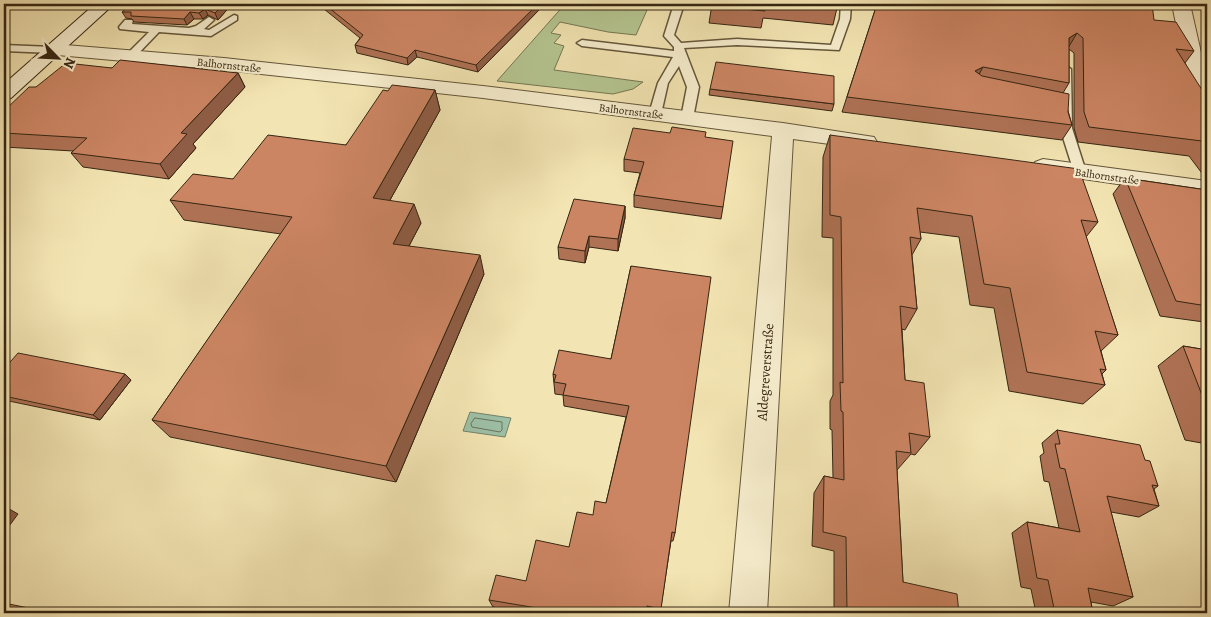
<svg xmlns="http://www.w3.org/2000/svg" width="1211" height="617" viewBox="0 0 1211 617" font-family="Alegreya,serif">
<rect width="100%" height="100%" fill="#f3e5b3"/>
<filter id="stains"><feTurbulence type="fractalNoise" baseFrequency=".004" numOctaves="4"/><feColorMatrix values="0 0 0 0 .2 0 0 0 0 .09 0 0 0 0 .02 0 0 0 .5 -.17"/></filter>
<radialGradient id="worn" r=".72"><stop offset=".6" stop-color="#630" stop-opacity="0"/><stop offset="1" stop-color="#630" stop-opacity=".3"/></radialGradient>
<!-- green -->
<polygon fill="#b5c691" stroke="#757652" points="565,4 636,4 647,10 636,35 608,32 560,22 551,33 561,35 554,43 564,46 554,70 643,82 633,89 613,94 497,81"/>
<!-- water -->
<polygon fill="#9dc0a6" stroke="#73826b" points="470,412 511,418 505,437 463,431"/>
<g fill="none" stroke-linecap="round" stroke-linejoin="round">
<!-- shore -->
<polygon stroke="#69735c" stroke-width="1" points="475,418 502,422 502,430 500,432 472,427 471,424"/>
<defs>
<g id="service">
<polygon points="674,4 684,4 674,35 681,43 737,39 831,45 840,19 841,4 851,4 850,19 839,50 737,45 684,48 699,87 693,118 687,122 681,118 687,87 679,66 668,83 661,114 655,117 649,114 658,83 673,57 582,46 577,43 582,40 674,51 674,47 664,36"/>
<polygon points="234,15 237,16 237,20 211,36 159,32 134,58 126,58 125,56 149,32 120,29 119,27 125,20 133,20 132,24 189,28 196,26 209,17 214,20 204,29 209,30"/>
<polygon points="4,45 53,47 58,50 53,53 4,51"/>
<polygon points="1066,66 1071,69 1072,128 1086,172 1080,176 1074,172 1060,128 1061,69"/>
</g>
<g id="minor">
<polygon points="1172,4 1190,4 1207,79 1207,131 1199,129 1196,124"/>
<polygon points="53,44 224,58 483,86 783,123 874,137 877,142 874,147 866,149 793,139 767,613 729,613 772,136 483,98 224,70 46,54 43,50 46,46"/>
<polygon points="1043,159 1207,181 1207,197 1035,172 1032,167 1035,162"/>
</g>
<polygon id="secondary" points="95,4 114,4 11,98 4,100 4,84"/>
</defs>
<!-- service casing -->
<use href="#service" stroke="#64563a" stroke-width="3"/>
<!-- minor casing -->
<use href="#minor" stroke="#64563a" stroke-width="2"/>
<!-- secondary casing -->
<use href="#secondary" stroke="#352612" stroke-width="2"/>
<!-- service -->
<use href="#service" fill="#f7eece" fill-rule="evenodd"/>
<!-- minor -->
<use href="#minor" fill="#f7eece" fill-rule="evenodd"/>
<!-- secondary -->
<use href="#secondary" fill="#f7eece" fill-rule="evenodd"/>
</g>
<!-- wall -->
<g fill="#af7255" stroke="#352612">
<polygon points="232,4 218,20 208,15 203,19 194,19 187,25 134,22 132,19 126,18 122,12"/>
<polygon points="322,4 540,4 539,5 539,10 478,72 417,57 408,65 357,53 355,45 360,38 324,9"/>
<polygon points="712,4 837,4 837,8 833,25 763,18 761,28 709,23"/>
<polygon points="877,4 1154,20 1194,51 1185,63 1207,109 1207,180 1189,156 1078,142 1074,128 1074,53 1069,49 1069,83 1063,93 1072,125 1062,140 842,112"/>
<polygon points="112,68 238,73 245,87 193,144 196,148 169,179 83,167 71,153 73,151 4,147 4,111 36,87"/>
<polygon points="710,89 834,104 832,111 709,95"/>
<polygon points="435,90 440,110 390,200 421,223 409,246 484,274 396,482 170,437 152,420 281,234 184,220 170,200 233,179 346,145 388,91"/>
<polygon points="670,133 705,137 723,207 721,219 634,207 634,195 640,173 624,171 624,159"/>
<polygon points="830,135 1098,222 1086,237 1118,335 1101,351 1106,370 1102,374 1105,385 1083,404 1009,391 994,308 970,305 959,237 920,232 921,239 912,255 917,309 905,330 902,329 905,380 930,437 915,455 911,454 897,470 903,582 959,613 834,613 834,551 812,546 814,493 824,476 833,478 832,430 830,429 830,401 833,395 833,238 822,237 823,157"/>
<polygon points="1125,178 1207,190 1207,328 1204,322 1160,316 1113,194"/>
<polygon points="625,206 625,218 618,251 589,247 585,263 559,259 558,247"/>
<polygon points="631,266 675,533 673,541 671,541 660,613 527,613 493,607 489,600 526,581 569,547 593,515 606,503 626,417 564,406 563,395 555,394 553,374 611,359"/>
<polygon points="1183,346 1207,350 1207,444 1185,440 1158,366"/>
<polygon points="4,369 131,380 100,420 4,400"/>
<polygon points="1057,430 1145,460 1158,486 1154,489 1159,506 1139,517 1111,512 1133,597 1113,606 1091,602 1093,613 1036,613 1031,589 1021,587 1012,533 1027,522 1059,528 1049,482 1044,481 1040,456 1044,453 1042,443"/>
</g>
<!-- shaded-wall -->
<g fill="#8f5d45" stroke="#352612">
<polygon points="224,4 232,4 218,20 215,13"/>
<polygon points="533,4 540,4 539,5 539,10 478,72 476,65"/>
<polygon points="205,9 208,15 203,19 199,13"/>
<polygon points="190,12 194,19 187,25 184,19"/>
<polygon points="1077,33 1068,48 1069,38"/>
<polygon points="415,50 417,57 408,65 407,58"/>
<polygon points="983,67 975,82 975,71"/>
<polygon points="238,73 245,87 193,144 196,148 169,179 160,164 181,133"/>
<polygon points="435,90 440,110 380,218 373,198"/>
<polygon points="414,204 421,223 400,263 393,244"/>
<polygon points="625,206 625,218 618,251 618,239"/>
<polygon points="589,236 589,247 585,263 585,251"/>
<polygon points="480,255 484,274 396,482 386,466"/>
<polygon points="125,374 131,380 100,420 93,415"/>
<polygon points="4,506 18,514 4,533"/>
</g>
<!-- building -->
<g fill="#cc8563" stroke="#352612">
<polygon points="131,4 224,4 215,13 205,9 199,13 190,12 184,19 131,16 131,12 122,12"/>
<polygon points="324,4 538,4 476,65 415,50 407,58 355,45 363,35"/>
<polygon points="712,4 766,4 765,11 711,6"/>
<polygon points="795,4 837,4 837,8"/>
<polygon points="877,4 1152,4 1154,20 1176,22 1194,51 1176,49 1204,93 1207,109 1207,147 1202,141 1089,127 1084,112 1083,38 1077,33 1069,38 1069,83 983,67 975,71 982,76 1069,94 1068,112 1072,125 847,97"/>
<polygon points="120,60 238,73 181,133 187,134 160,164 71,153 87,138 4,133 4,111 29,87 36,87 66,63 112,68"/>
<polygon points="716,62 834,76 834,104 710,89"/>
<polygon points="392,85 435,90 373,198 414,204 393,244 480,255 386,466 152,420 292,217 170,200 193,174 233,179 268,135 346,145 383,90 388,91"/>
<polygon points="672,127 706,132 705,137 733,141 723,207 634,195 644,162 624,159 633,128 670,133"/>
<polygon points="830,135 1079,169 1098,222 1081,220 1118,335 1095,331 1106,370 1100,369 1105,385 1027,372 1010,288 984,284 972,216 917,208 921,239 910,237 917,309 900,306 905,380 924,383 930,437 909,433 911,453 896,451 903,582 957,594 959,613 847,613 846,537 823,532 824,476 844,480 843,412 841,411 840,382 843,383 841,217 830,215"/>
<polygon points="1125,178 1207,190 1207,306 1176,301"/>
<polygon points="574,199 625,206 618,239 589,236 585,251 558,247"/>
<polygon points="631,266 711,277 675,533 672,532 661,609 647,606 646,613 536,613 537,608 489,600 496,575 526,581 536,540 569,547 577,512 593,515 595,501 606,503 629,406 563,395 566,384 554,382 556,375 553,374 559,350 611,359"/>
<polygon points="1183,346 1207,350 1207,408"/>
<polygon points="18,353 125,374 93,415 4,396 4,369"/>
<polygon points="1057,430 1140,445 1145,460 1150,461 1158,486 1152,485 1159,506 1107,496 1133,597 1088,588 1093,613 1055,613 1048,580 1037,578 1027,522 1080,532 1065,469 1060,468 1055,444 1060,444"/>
<polygon points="4,603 53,613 4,613"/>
</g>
<g text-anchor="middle" stroke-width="4.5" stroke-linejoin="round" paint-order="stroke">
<!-- far-street labels -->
<g font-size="11" fill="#352612" stroke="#f7eece">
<text transform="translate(229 65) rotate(6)" y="4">Balhornstraße</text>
<text transform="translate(631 111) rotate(7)" y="4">Balhornstraße</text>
<text transform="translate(1107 176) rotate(8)" y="4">Balhornstraße</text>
</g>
<!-- street labels -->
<g font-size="14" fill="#352612" stroke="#f7eece">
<text transform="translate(765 372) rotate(-86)" y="5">Aldegreverstraße</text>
</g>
</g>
<!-- margin -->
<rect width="1211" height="617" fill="none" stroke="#f3e5b3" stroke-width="20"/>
<rect x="5" y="5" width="1201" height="607" fill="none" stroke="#352612" stroke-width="2.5"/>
<rect x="10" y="10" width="1191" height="597" fill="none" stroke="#352612"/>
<!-- north arrow -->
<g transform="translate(58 58) rotate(114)" stroke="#f7eece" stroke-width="4" paint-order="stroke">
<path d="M0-4L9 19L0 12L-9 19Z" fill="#352612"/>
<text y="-8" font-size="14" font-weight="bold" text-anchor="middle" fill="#352612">N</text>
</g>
<rect width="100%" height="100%" filter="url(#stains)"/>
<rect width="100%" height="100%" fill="url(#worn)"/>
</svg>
